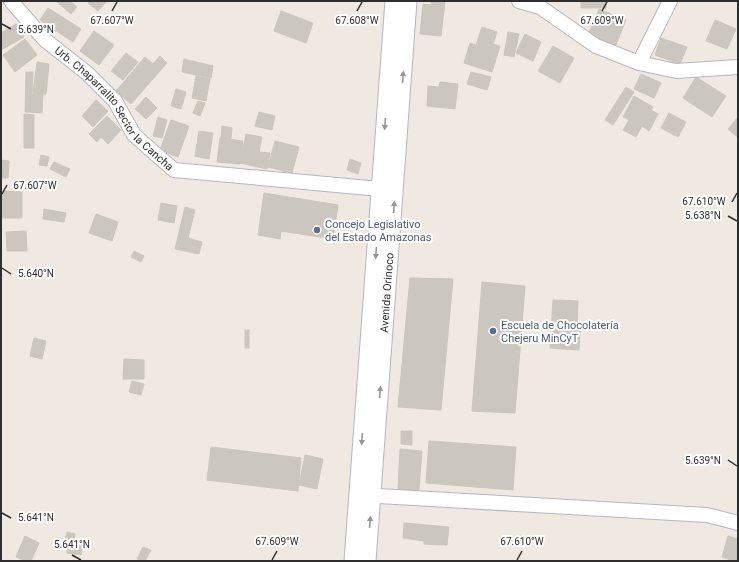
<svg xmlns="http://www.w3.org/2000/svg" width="739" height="562" viewBox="0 0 739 562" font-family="Roboto,sans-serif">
<rect width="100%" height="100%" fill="#efe9e1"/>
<!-- building -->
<g fill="#cbc7bf" stroke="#cbc5ba">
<polygon points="56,1 70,1 77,7 71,14"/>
<polygon points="90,1 107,1 98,11 88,3"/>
<polygon points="431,1 445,2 441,36 420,34 423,4 431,5"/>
<polygon points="581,1 605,1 606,8 581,8"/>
<polygon points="48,8 81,29 73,42 40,20"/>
<polygon points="599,9 626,20 615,47 588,35"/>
<polygon points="281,11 313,23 306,43 274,31"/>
<polygon points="715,20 736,29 727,49 706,41"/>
<polygon points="16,24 24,37 1,50 1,33"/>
<polygon points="482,27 497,32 493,44 500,46 492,72 464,63 470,43 476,45"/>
<polygon points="94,31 114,45 99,65 80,51"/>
<polygon points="508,32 519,34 514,57 504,55"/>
<polygon points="525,34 541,42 533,61 516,53"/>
<polygon points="661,38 687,47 680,64 655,55"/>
<polygon points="25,39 37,55 15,72 3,55"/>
<polygon points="553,46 574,58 560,83 538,71"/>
<polygon points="126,53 138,62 123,80 111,71"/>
<polygon points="160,56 167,63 131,104 116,91 145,57 153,64"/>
<polygon points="184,59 213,66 211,78 182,72"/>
<polygon points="37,62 49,64 46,94 33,93"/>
<polygon points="26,72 33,72 32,94 43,94 42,113 25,112"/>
<polygon points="471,72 491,77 487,90 467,84"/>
<polygon points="641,74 661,83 654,98 634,89"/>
<polygon points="196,76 210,79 206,101 192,98"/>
<polygon points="696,77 726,96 712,117 683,98"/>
<polygon points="440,82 458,84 455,109 427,106 428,86 439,87"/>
<polygon points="626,87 634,92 613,125 605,120"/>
<polygon points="176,89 186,92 181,109 171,106"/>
<polygon points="634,96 653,107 651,110 658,114 649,131 642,126 636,137 623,130 629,120 623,117"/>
<polygon points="146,97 157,108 146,119 135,109"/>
<polygon points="96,100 108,111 93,127 82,116"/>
<polygon points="198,101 205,103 200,116 193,113"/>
<polygon points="259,112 275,116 272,130 255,126"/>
<polygon points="669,113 686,122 678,137 661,128"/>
<polygon points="24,114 34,115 34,148 24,148"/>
<polygon points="107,116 121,130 108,144 101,137 97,142 89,134"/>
<polygon points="158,117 167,120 162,138 153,136"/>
<polygon points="738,117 738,136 737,137 728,129"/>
<polygon points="171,120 189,126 178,157 160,150"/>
<polygon points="222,126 232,128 231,139 221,138"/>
<polygon points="199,131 213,133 209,159 195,156"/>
<polygon points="246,134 262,137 259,152 270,153 267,169 240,163"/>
<polygon points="220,138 243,141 240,164 217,162"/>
<polygon points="275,141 299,147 292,173 268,167"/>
<polygon points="41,155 49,157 47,166 39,165"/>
<polygon points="350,159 361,163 358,174 347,170"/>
<polygon points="1,160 9,161 8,178 1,178"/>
<polygon points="54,162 70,169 66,177 50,169"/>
<polygon points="1,191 22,192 22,218 1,218"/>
<polygon points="264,193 338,205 333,239 281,231 280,239 258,235"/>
<polygon points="161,203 177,206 174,223 158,220"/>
<polygon points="185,207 195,210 188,238 202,242 199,254 175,249"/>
<polygon points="44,209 66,213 64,222 43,219"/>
<polygon points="96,214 118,222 112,241 89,233"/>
<polygon points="26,231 27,251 7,251 6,232"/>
<polygon points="134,251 144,256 141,262 131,257"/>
<polygon points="410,278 453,279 441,410 398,407"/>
<polygon points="482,282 525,286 515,413 472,411"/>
<polygon points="553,300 578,301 577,330 580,331 579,350 550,348"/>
<rect x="245" y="330" width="4" height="18"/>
<polygon points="34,338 46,341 42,359 30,356"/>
<polygon points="124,359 144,360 144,379 123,379"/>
<polygon points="132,381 144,384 141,395 129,392"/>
<polygon points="401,431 412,431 412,445 401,444"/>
<polygon points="429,441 516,447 513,490 426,483"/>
<polygon points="211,447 301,458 298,491 207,480"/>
<polygon points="400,449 422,451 419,490 398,489"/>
<polygon points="305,455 323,459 317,489 299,485"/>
<polygon points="404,523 449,527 447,545 424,544 424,541 403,538"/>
<polygon points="67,532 75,534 74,542 65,540"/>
<polygon points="25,536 39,543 31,561 26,561 16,557"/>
<polygon points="728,536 738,539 738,561 734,561 722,557"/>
<polygon points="68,544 82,546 81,555 67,553"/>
<polygon points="143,547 151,550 145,561 141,561 137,559"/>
</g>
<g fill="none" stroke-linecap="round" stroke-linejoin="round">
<defs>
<g id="minor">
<path id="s1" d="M11,1L45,40L87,73L115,101L134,135L174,170L380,189"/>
<polyline points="519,1 540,7 596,46 639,63 676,71 738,67"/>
<polyline points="639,63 670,1"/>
<polyline points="361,495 707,515 738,523"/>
</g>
<g id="tertiary">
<polyline points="353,561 394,1"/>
<path id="s2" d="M367,561L408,1"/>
</g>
</defs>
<!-- minor casing -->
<use href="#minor" stroke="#b4b7c1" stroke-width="16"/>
<!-- tertiary casing -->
<use href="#tertiary" stroke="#b4b7c1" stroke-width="19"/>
<!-- minor -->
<use href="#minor" stroke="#fff" stroke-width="14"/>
<!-- tertiary -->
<use href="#tertiary" stroke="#fff" stroke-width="17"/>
</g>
<!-- one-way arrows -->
<defs><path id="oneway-solid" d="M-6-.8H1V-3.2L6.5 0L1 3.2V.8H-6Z"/></defs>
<g fill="#969696">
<use href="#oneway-solid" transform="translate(403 77) rotate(-86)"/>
<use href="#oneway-solid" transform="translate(385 124) rotate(94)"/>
<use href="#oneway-solid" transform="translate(394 207) rotate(-86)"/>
<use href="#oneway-solid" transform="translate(376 253) rotate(94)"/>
<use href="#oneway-solid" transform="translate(380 392) rotate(-86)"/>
<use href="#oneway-solid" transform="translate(362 439) rotate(94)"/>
<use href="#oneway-solid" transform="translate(370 522) rotate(-86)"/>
</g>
<!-- ticks -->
<path fill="none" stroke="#2e2e2e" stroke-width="1.5" d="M112,11L117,2M357,11L362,2M602,11L607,2M2,24L11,29M2,194L7,185M732,202L737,193M728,216L737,221M2,268L11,274M728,460L737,466M2,513L11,518M72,555L81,560M272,560L277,551M517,560L522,551"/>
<!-- markers -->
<g fill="#5c6f8a" stroke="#fff" stroke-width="1.5">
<circle cx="317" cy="230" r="4"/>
<circle cx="493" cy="331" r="4"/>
</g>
<g text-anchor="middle" stroke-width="4" stroke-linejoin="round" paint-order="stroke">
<!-- street labels -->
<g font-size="11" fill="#2e2e2e" stroke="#fff">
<text dy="4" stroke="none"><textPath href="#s1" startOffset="150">Urb. Chaparralito Sector la Cancha</textPath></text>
<text dy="4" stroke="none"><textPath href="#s2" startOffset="269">Avenida Orinoco</textPath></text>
</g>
<!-- service labels -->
<g font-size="11" fill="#4e5e75" stroke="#fff" text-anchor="start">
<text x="325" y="228">Concejo Legislativo<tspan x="325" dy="13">del Estado Amazonas</tspan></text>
<text x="501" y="329">Escuela de Chocolatería<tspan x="501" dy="13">Chejeru MinCyT</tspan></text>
</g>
</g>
<g font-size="10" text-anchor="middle" fill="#2e2e2e" stroke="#fff" stroke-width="4" stroke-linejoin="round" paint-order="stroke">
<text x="112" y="24">67.607°W</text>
<text x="357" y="24">67.608°W</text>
<text x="602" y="24">67.609°W</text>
<text x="36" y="33">5.639°N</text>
<text x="35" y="189">67.607°W</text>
<text x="704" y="205">67.610°W</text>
<text x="703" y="219">5.638°N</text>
<text x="36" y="277">5.640°N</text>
<text x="703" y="464">5.639°N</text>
<text x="36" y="521">5.641°N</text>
<text x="277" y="545">67.609°W</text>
<text x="522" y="545">67.610°W</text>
<text x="72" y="548">5.641°N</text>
</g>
<!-- border -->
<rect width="739" height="562" fill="none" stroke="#2e2e2e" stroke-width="4"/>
</svg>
